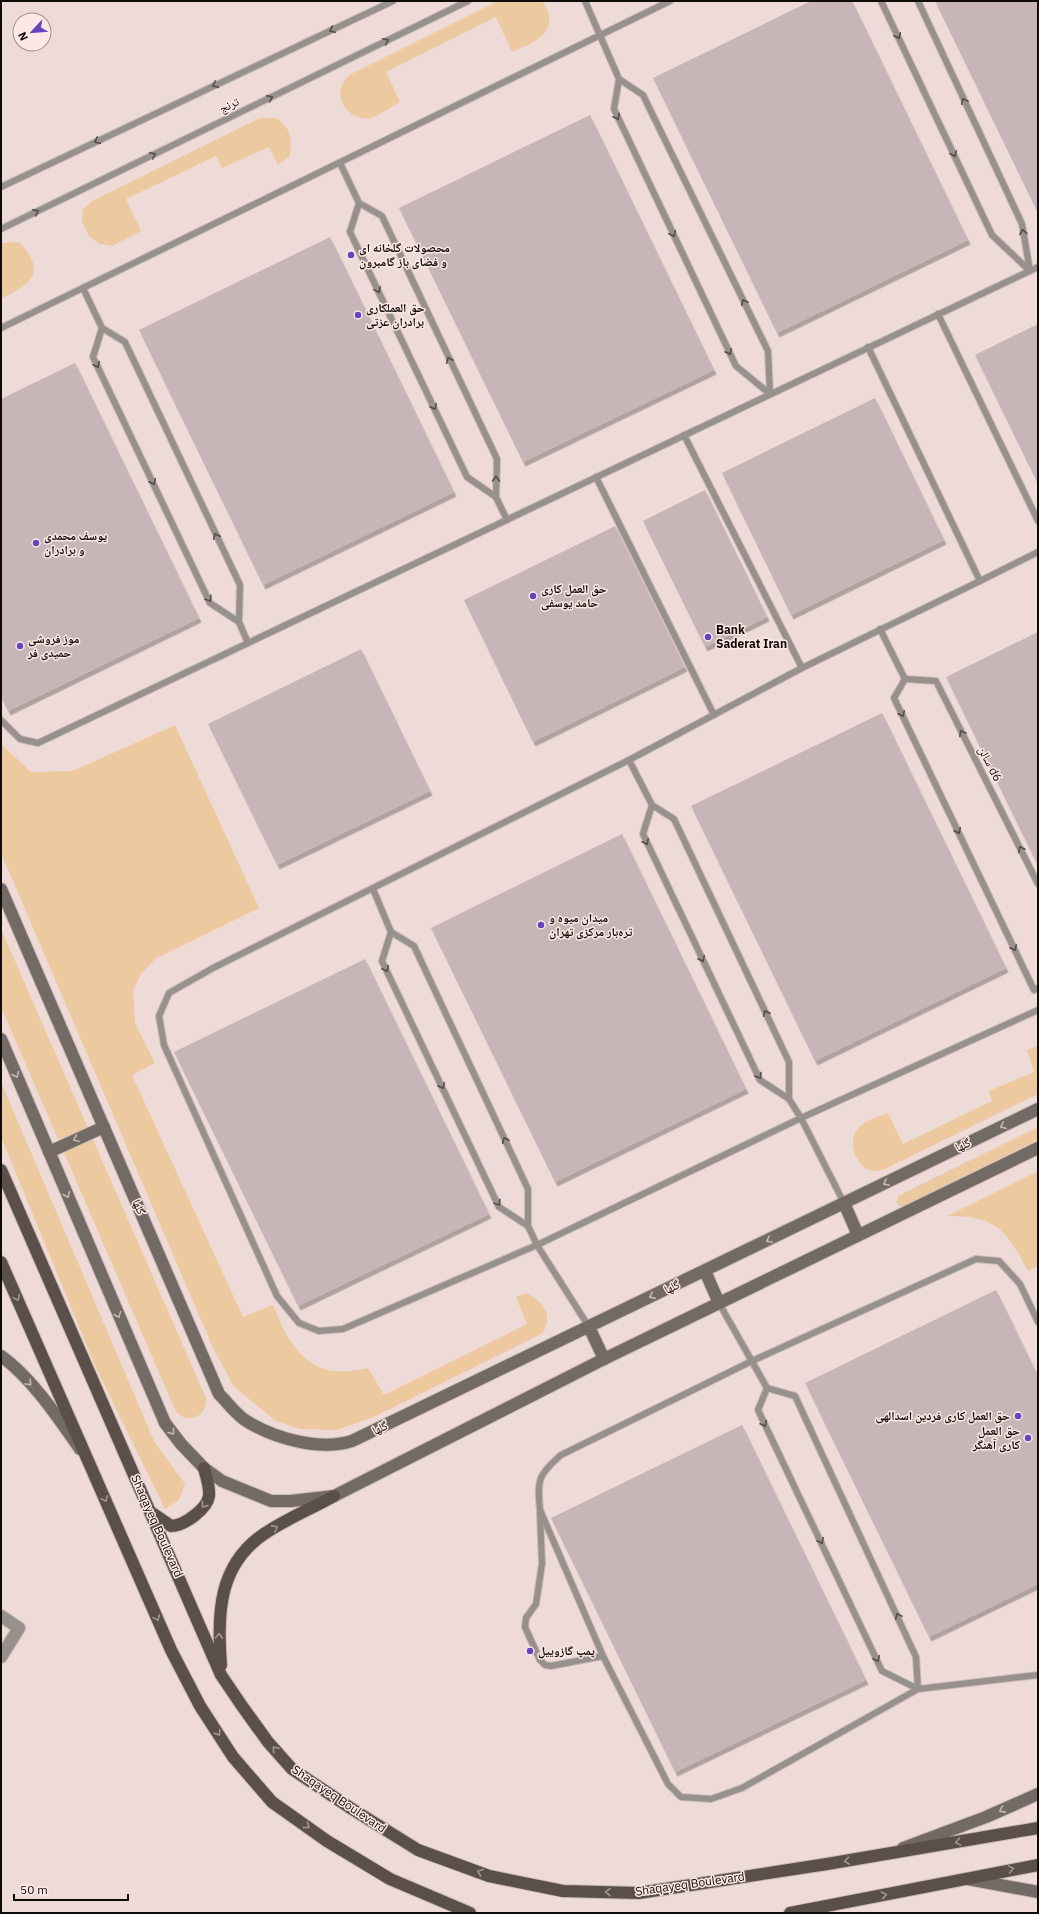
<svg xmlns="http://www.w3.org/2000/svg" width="1039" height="1914" viewBox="0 0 1039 1914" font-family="'IBM Plex Sans','Noto Naskh Arabic',sans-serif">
<defs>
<filter id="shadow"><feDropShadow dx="2.5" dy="4.5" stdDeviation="0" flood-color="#0004"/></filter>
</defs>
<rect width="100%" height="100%" fill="#eedbd7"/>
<!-- green -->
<g fill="#ecc99f">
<path d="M498,1H542C545,5 546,8 548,12C555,36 530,44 512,52L496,17L386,72L400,102C391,107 380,115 370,118C353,122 337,104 341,88C342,83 346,79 349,75Z"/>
<path d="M260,118H276C291,129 292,137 290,156L278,165L269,147L222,168L216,156L126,199L141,231L112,246L100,244L89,236L82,222L83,209L92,201Z"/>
<path d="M19,242C47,271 32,285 1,298V243Z"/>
<path d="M175,725L259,908L155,959L141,974L133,991L135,1023L155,1063L132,1075L243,1317L273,1305C279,1318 285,1335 294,1346C315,1373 337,1375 368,1368L384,1395L527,1324L516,1297L527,1293C544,1304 553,1313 543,1333L374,1417L336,1430L300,1429L276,1421L234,1387L213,1348L1,853V744L31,772L73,771Z"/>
<path d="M1,929L206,1398C208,1416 189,1425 176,1412L1,1007Z"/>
<path d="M1038,1046V1094L885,1169C881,1170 876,1172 873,1171C857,1168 848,1145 856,1131C862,1121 878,1117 888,1113L903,1144L992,1101L989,1091L1034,1072L1027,1050Z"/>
<polygon points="1,1082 154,1441 185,1484 179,1500 165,1509 96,1368 1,1137"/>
<polygon points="1038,1127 1038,1140 902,1207 897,1204 898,1196"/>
<path d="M1038,1171V1266L1028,1271C1007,1231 996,1215 947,1216Z"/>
</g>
<!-- building -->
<g fill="#c8b5b7" filter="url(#shadow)">
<polygon points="811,1 852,1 968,240 777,333 653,78"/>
<polygon points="935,1 1038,1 1038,213"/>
<polygon points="590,115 714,370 523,462 399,208"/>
<polygon points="330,237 454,492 263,585 139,330"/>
<polygon points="1038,324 1038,484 975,355"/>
<polygon points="75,363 199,618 8,711 1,697 1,399"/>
<polygon points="875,398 944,540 791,615 722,473"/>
<polygon points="705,490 767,617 705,647 643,521"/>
<polygon points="615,526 685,667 533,742 464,600"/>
<polygon points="1038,632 1038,866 946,677"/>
<polygon points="361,649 430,791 277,865 208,724"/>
<polygon points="882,713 1006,968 815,1061 691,806"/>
<polygon points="622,834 746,1089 555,1182 431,928"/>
<polygon points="365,959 489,1214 298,1306 174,1052"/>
<polygon points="996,1290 1038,1376 1038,1584 929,1637 805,1383"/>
<polygon points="742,1425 866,1680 675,1772 551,1518"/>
</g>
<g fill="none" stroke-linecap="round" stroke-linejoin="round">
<defs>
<g id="lane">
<polyline points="585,1 619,79 643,95 768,351 770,394 736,366 614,109 619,79"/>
<polyline points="881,1 992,235 1030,271"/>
<polyline points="918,1 1022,224 1030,271"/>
<polyline points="340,163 359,203 382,216 497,459 496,497 467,477 350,232 359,203"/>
<polyline points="1,187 393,1"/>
<polyline points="1,229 468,1"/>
<polyline points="83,288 102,328 125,342 240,585 239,622 210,603 93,357 102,328"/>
<polyline points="938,314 1038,521"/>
<polyline points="1,328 670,1"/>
<polyline points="684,435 802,668"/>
<polyline points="596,477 714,715"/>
<polyline points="496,497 507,520"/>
<polyline points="980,581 1038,552"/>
<polyline points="239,622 248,643"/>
<polyline points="880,629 905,679"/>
<polyline points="905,679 894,698 1034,990 1038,988"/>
<polyline points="905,679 936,681 1038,884"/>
<polyline points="1,720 20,739 38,743 1038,267"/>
<polyline points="629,760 652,805 674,819 789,1062 789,1099 760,1080 643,834 652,805"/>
<polyline points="373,889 391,932 414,946 528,1189 528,1226 499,1207 382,961 391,932"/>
<polyline points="789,1099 801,1118 844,1203"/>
<polyline points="528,1226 537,1245 801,1118 1038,1010"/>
<polyline points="719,1303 767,1388 795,1396 916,1657 918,1689 882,1671 758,1410 767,1388"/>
<path d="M1038,1322L1020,1284L999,1261L976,1259L752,1361L561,1455C538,1475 537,1480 540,1510L603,1656L668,1784L681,1797L711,1799L742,1788L918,1689L1038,1675"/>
<polyline points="589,1327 537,1245 343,1329 319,1331 299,1323 277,1296 164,1045 159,1016 169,993 213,968 629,760 802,668 980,581 868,347"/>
<polyline points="540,1513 542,1564 536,1604 526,1618 525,1627 540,1660 545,1665 551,1666 603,1656"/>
</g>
<polyline id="street" points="1,1616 19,1628 1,1657"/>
<g id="secondary">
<path d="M1,889L219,1394C228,1403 237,1416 248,1422C276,1439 321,1451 352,1441L1038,1109"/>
<polyline points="1,1039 165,1423 181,1444 204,1468 222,1481 271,1501 291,1501 334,1496 604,1359 1038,1148"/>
<polyline points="49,1152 104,1127"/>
<polyline points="844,1203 858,1235"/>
<polyline points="705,1271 719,1303"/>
<polyline points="589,1327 604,1359"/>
<path d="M1,1356C32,1378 59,1419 80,1449"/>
<polyline points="903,1848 986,1817 1038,1794"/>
<polyline points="968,1879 1038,1892"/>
</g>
<g id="primary">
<polyline points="1,1170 221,1675 242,1706 268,1742 292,1769 352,1809 418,1850 489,1876 563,1891 639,1893 827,1864 1038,1828"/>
<polyline points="1,1262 171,1650 200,1706 233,1757 272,1802 327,1841 390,1879 470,1913"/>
<path d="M152,1513L171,1526C184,1526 207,1509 209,1496C210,1486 206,1477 204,1468"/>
<path d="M221,1665C217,1615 218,1565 264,1534C286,1519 311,1509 334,1496"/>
<polyline points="790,1913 1038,1865"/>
</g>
</defs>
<!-- lane casing -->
<use href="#lane" stroke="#cabab6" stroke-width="8"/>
<!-- street casing -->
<use href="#street" stroke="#cabab6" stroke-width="14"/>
<!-- secondary casing -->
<use href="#secondary" stroke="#cabab6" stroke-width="14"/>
<!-- primary casing -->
<use href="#primary" stroke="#cabab6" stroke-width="14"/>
<!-- lane -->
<use href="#lane" stroke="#97908c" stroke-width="6"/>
<!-- street -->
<use href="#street" stroke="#97908c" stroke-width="12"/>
<!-- secondary -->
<use href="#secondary" stroke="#746a65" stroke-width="12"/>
<!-- primary -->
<use href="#primary" stroke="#5b5049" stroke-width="12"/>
</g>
<!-- one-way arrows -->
<defs><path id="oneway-chevron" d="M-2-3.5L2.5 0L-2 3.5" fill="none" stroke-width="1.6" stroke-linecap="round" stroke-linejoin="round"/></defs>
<g stroke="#544d4a">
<use href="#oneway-chevron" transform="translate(332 30) rotate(155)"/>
<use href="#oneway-chevron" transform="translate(898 36) rotate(65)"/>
<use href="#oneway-chevron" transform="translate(386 41) rotate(-26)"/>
<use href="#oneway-chevron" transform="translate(215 85) rotate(155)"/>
<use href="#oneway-chevron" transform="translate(270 98) rotate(-26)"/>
<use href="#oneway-chevron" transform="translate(964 101) rotate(-115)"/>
<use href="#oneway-chevron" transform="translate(617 117) rotate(64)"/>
<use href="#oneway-chevron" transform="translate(97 141) rotate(155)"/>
<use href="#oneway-chevron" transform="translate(954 154) rotate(65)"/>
<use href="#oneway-chevron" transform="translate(153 155) rotate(-26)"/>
<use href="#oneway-chevron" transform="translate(36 212) rotate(-26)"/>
<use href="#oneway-chevron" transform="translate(1023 232) rotate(-100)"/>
<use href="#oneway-chevron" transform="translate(673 234) rotate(64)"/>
<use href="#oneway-chevron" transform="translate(378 290) rotate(64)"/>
<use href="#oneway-chevron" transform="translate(744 302) rotate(-116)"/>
<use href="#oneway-chevron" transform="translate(729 352) rotate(64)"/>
<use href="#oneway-chevron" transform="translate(449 360) rotate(-115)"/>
<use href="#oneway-chevron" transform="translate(97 365) rotate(64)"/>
<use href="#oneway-chevron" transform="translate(434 407) rotate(64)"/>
<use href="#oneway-chevron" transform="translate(496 479) rotate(-90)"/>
<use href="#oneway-chevron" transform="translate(153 482) rotate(64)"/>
<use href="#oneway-chevron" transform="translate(216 536) rotate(-115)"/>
<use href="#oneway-chevron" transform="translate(209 599) rotate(57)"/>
<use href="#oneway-chevron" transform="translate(902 714) rotate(64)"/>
<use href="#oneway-chevron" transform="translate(962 733) rotate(-117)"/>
<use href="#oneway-chevron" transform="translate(958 831) rotate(64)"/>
<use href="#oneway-chevron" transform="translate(646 842) rotate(64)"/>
<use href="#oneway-chevron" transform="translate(1021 849) rotate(-117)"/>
<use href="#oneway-chevron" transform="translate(1014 948) rotate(64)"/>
<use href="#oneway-chevron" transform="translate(702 959) rotate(64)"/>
<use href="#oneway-chevron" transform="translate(386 969) rotate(64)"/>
<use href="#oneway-chevron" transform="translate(766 1013) rotate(-115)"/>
<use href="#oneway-chevron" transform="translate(759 1076) rotate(58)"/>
<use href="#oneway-chevron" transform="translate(442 1086) rotate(64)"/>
<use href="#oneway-chevron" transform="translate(505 1140) rotate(-115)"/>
<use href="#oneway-chevron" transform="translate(498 1203) rotate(57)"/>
<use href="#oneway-chevron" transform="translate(764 1424) rotate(64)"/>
<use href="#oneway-chevron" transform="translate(821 1541) rotate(64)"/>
<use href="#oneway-chevron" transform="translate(898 1616) rotate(-115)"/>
<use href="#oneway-chevron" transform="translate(877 1659) rotate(64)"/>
</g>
<g stroke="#c6b6b1">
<use href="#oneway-chevron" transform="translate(16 1075) rotate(67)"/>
<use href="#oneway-chevron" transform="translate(1003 1126) rotate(154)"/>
<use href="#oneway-chevron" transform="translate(76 1139) rotate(157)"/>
<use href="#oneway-chevron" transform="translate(886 1183) rotate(154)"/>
<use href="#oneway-chevron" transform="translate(67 1195) rotate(67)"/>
<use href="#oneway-chevron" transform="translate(769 1240) rotate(154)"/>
<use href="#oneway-chevron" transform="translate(652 1296) rotate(154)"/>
<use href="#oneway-chevron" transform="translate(118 1315) rotate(67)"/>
<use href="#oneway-chevron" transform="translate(29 1383) rotate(47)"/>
<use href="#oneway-chevron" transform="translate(172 1432) rotate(52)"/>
<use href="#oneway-chevron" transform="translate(1002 1810) rotate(156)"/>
</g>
<g stroke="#a3948f">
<use href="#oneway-chevron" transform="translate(17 1298) rotate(66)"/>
<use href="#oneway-chevron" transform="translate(105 1499) rotate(66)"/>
<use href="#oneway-chevron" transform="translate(204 1505) rotate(127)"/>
<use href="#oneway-chevron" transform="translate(275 1528) rotate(-28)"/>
<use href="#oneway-chevron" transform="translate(157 1618) rotate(66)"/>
<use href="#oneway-chevron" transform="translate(219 1636) rotate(-89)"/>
<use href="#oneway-chevron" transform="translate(218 1733) rotate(58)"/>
<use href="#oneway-chevron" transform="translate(275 1749) rotate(-131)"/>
<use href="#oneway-chevron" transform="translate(307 1826) rotate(36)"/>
<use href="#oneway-chevron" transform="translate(958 1842) rotate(170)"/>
<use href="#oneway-chevron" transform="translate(847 1861) rotate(170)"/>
<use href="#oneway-chevron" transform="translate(1011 1869) rotate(-10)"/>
<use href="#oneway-chevron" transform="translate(480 1872) rotate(-160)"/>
<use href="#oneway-chevron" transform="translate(608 1892) rotate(-178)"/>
<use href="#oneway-chevron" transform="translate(884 1895) rotate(-11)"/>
</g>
<!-- markers -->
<g fill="#6545be" stroke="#fce8e4" stroke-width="1.5">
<circle cx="351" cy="255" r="4"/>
<circle cx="358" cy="315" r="4"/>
<circle cx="36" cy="543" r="4"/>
<circle cx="533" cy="596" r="4"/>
<circle cx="708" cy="637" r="4"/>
<circle cx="20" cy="646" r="4"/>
<circle cx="541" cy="925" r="4"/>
<circle cx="1018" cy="1416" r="4"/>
<circle cx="1028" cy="1438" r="4"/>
<circle cx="530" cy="1651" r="4"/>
</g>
<g text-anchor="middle" stroke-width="3" stroke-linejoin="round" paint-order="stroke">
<!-- street labels -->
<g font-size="12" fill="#100a09" stroke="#fce8e4">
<text transform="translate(229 105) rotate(-26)" y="4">ترنج</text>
<text transform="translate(990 764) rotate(63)" y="4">سالن d6</text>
<text transform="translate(963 1145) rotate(-26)" y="4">گلها</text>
<text transform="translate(139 1207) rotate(67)" y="4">گلها</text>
<text transform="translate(672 1287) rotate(-26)" y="4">گلها</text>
<text transform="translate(380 1428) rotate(-26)" y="4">گلها</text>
<text transform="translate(157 1526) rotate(66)" y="4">Shaqayeq Boulevard</text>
<text transform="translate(339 1799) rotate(34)" y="4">Shaqayeq Boulevard</text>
<text transform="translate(690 1884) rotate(-8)" y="4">Shaqayeq Boulevard</text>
</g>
<!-- poi labels -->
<g font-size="12" font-weight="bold" fill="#100a09" stroke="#fce8e4" text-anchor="start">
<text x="359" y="252">محصولات گلخانه ای<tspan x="359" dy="14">و فضای باز گامبرون</tspan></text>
<text x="366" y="312">حق العملکاری<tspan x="366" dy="14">برادران عزتی</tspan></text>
<text x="44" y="540">یوسف محمدی<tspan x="44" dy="14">و برادران</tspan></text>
<text x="541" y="593">حق العمل کاری<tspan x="541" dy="14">حامد یوسفی</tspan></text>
<text x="716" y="634">Bank<tspan x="716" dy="14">Saderat Iran</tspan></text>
<text x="28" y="643">موز فروشی<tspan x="28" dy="14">حمیدی فر</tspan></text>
<text x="549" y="922">میدان میوه و<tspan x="549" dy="14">تره‌بار مرکزی تهران</tspan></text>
<text x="1010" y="1420" text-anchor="end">حق العمل کاری فردین اسدالهی</text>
<text x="1020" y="1435" text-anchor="end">حق العمل<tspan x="1020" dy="14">کاری آهنگر</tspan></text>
<text x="538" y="1655">پمپ گازوییل</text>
</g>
</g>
<!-- border -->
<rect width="1039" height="1914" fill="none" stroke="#100a09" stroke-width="4"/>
<!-- north arrow -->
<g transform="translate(32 32) rotate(244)"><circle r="19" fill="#fce8e4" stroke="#9e8f8c"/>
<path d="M0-3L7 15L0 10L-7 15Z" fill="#6545be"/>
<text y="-6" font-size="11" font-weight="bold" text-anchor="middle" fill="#100a09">N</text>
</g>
<!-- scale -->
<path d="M14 1894v6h114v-6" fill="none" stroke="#100a09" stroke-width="2"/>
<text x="20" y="1894" font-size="12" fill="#100a09" stroke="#fce8e4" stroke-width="3" paint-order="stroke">50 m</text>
</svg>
